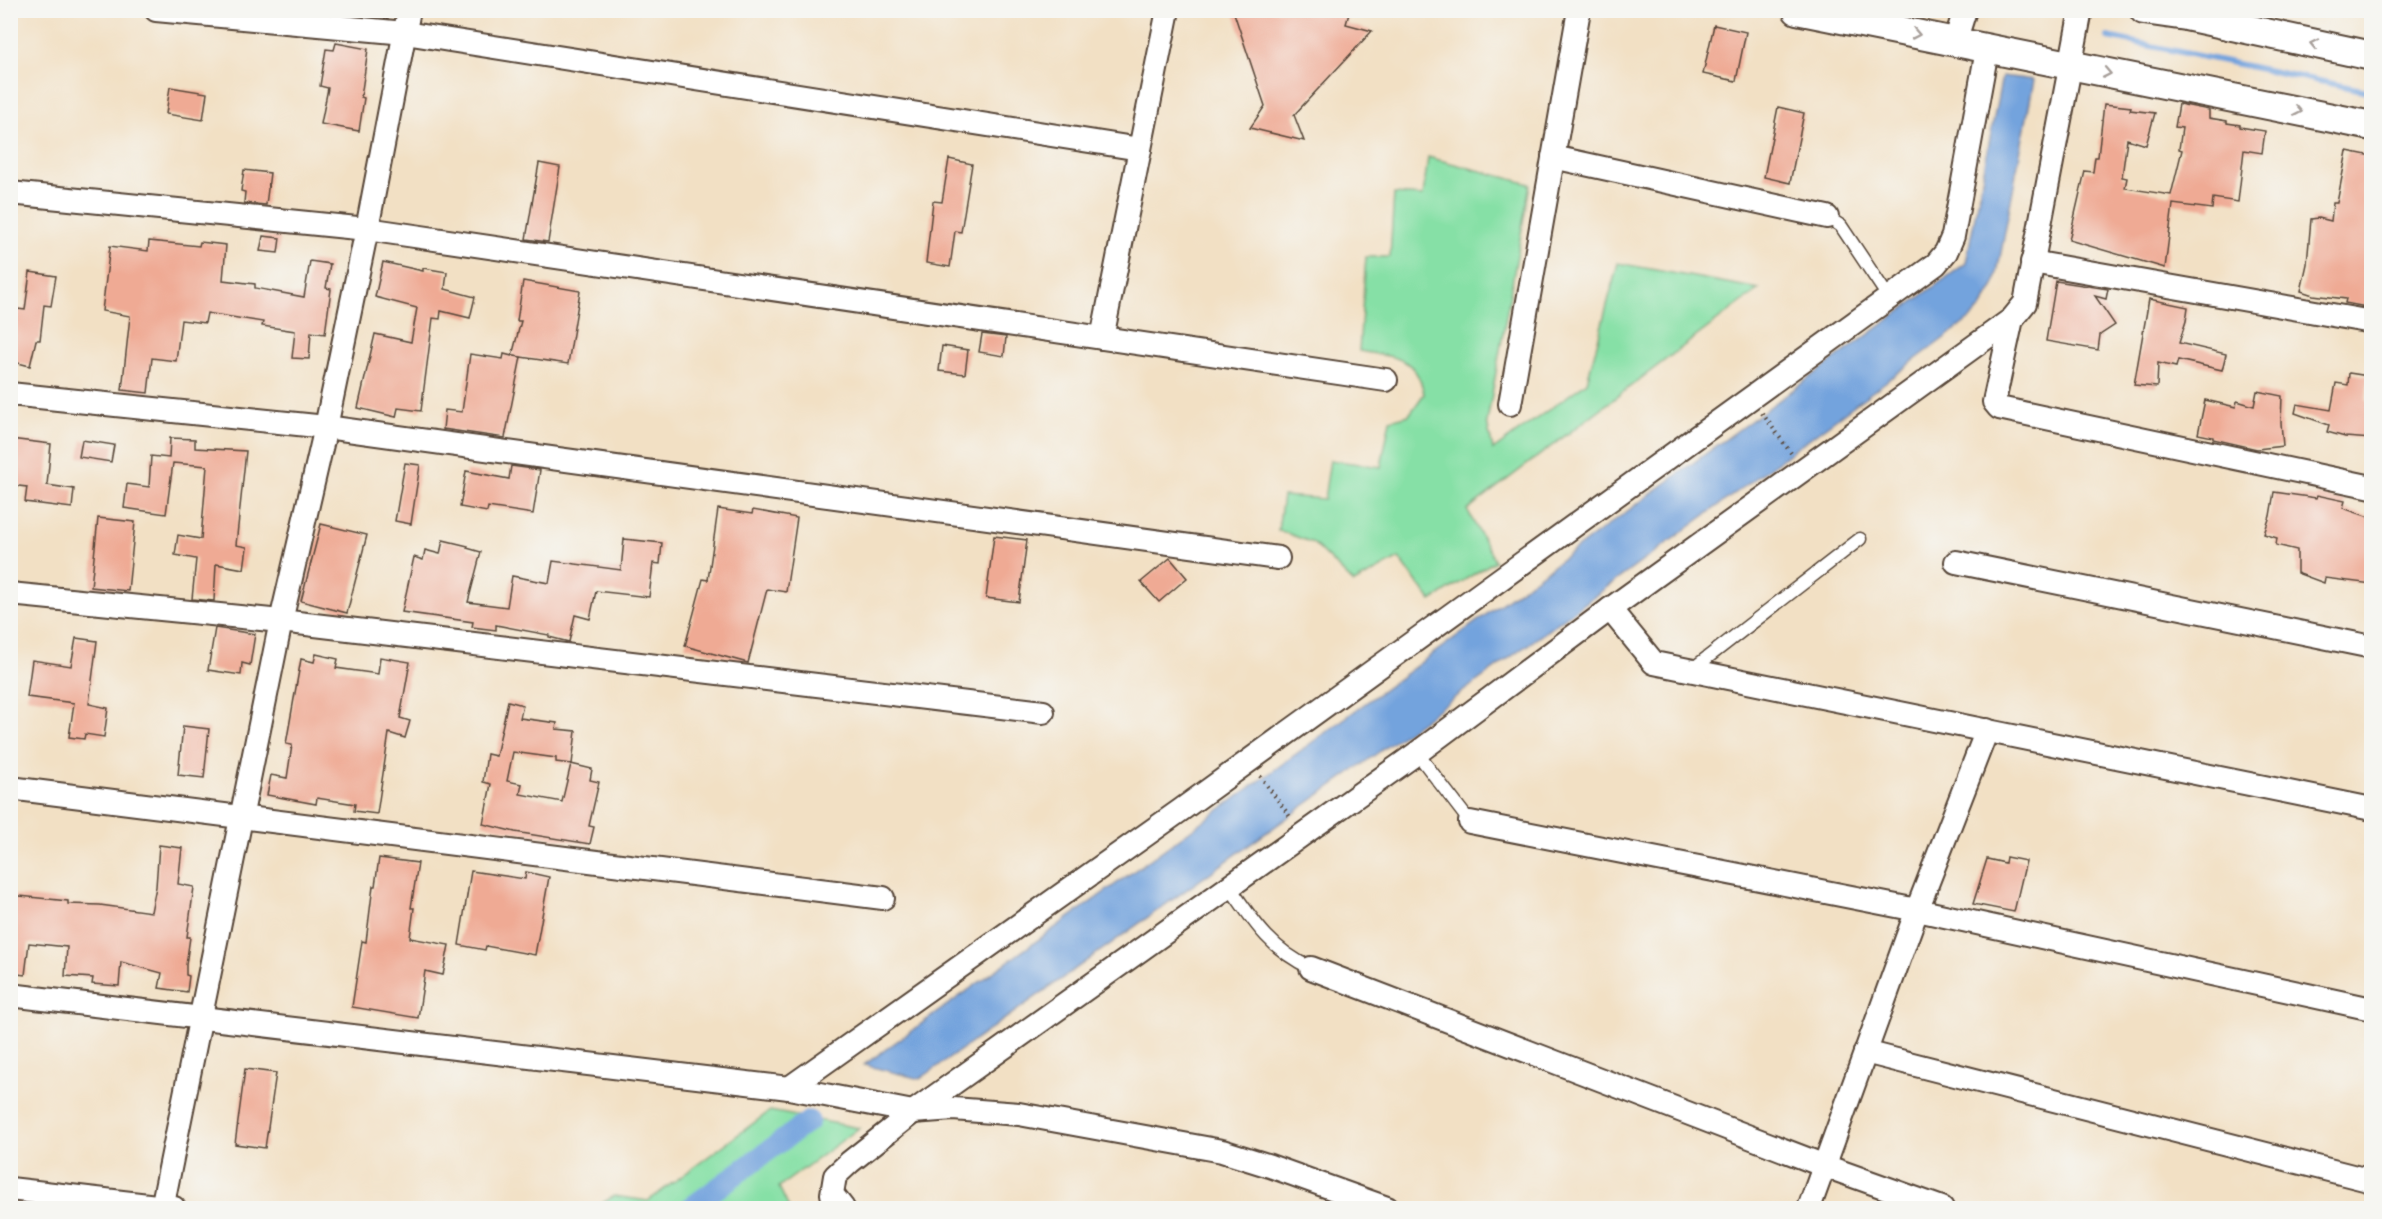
<svg xmlns="http://www.w3.org/2000/svg" width="2382" height="1219" viewBox="0 0 2382 1219" font-family="Itim,sans-serif">
<rect width="100%" height="100%" fill="#f6f6f2"/>
<filter id="ink" filterUnits="userSpaceOnUse"><feTurbulence type="fractalNoise" baseFrequency=".0167" numOctaves="2"/><feDisplacementMap in="SourceGraphic" scale="12" xChannelSelector="R" yChannelSelector="G"/><feConvolveMatrix kernelMatrix="1 2 1 2 8 2 1 2 1" color-interpolation-filters="sRGB"/></filter>
<filter id="wash" filterUnits="userSpaceOnUse"><feTurbulence type="fractalNoise" baseFrequency=".008" numOctaves="4" result="noise"/><feDisplacementMap in="SourceGraphic" scale="24" xChannelSelector="R" yChannelSelector="G"/><feGaussianBlur stdDeviation="1.35" result="paint"/><feColorMatrix in="noise" values="0 0 0 0 0 0 0 0 0 0 0 0 0 0 0 0 0 1.4 0 .05"/><feComposite in="paint" operator="in"/></filter>
<g filter="url(#wash)">
<rect width="100%" height="100%" fill="#f2e0c4"/>
<!-- green -->
<g fill="#86e0a6" stroke="#608562" stroke-width="1.5">
<path d="M1428,157L1530,184L1487,422L1493,450L1587,382L1618,263L1759,289L1467,510L1495,561L1431,601L1399,558L1354,583L1313,543L1278,530L1283,496L1324,499L1330,460L1381,467L1390,420L1409,415L1424,394C1416,354 1393,358 1359,351L1366,257H1390L1394,194L1423,196Z"/>
<polygon points="770,1111 859,1128 779,1187 789,1208 594,1208 614,1196 648,1201"/>
</g>
<!-- water -->
<path fill="#73a3dd" stroke="#57667e" stroke-width="1.5" d="M2002,76L2034,80L1995,284L1981,308L1971,318C1625,578 1273,829 920,1079L864,1065L1262,779L1966,263Z"/>
<g fill="none" stroke-linecap="round" stroke-linejoin="round">
<!-- stream -->
<polyline stroke="#73a3dd" stroke-width="6" points="2108,37 2372,92"/>
<!-- canal -->
<polyline stroke="#73a3dd" stroke-width="21" points="690,1208 809,1121"/>
</g>
<g id="blocks">
<!-- building -->
<g fill="#efaa94">
<polygon points="1233,10 1350,10 1346,24 1372,31 1294,115 1304,141 1250,128 1265,106"/>
<polygon points="1714,25 1746,32 1736,81 1703,74"/>
<polygon points="336,43 368,49 361,97 364,98 359,131 321,124 328,88 320,86 326,49 334,50"/>
<polygon points="170,87 207,93 203,120 166,114"/>
<polygon points="2104,104 2131,107 2130,110 2155,113 2146,145 2127,139 2122,177 2127,178 2125,188 2171,195 2182,150 2179,149 2182,128 2175,127 2179,104 2209,110 2209,118 2227,121 2227,123 2240,125 2240,127 2265,131 2262,153 2244,150 2238,202 2213,198 2212,209 2173,204 2165,268 2069,240 2085,171 2093,172 2095,157 2098,157"/>
<polygon points="1778,107 1804,113 1790,183 1764,177"/>
<polygon points="2347,151 2372,156 2372,308 2345,303 2346,299 2313,295 2301,291 2307,264 2311,219 2319,218 2331,221 2333,203 2337,203"/>
<polygon points="949,159 972,164 961,232 955,231 950,267 926,263 933,201 942,202"/>
<polygon points="539,163 560,167 548,242 526,239"/>
<polygon points="244,170 270,173 266,205 244,203 245,192 241,191"/>
<polygon points="263,236 280,238 278,253 260,251"/>
<polygon points="149,241 199,246 200,242 226,245 223,280 255,284 255,288 304,297 310,261 330,264 326,288 331,289 325,334 311,332 309,359 292,358 295,331 262,326 263,322 207,313 205,323 181,320 176,361 152,358 148,393 122,390 130,316 102,311 110,246 148,251"/>
<polygon points="383,262 423,271 423,268 447,272 445,289 475,297 470,318 441,311 440,319 433,318 421,411 398,408 396,417 358,408 375,334 411,342 417,308 375,297"/>
<polygon points="30,272 56,276 51,306 44,305 40,340 36,340 30,366 10,361 10,308 25,310"/>
<polygon points="523,281 580,291 568,364 514,356 521,357 505,438 443,429 445,410 462,412 470,354 503,359 504,354 512,356 521,321 517,321"/>
<polygon points="2056,281 2108,289 2106,299 2095,296 2115,325 2100,335 2098,350 2046,341"/>
<polygon points="2149,299 2188,307 2186,321 2179,343 2226,354 2222,370 2178,360 2176,367 2158,363 2157,387 2134,385"/>
<polygon points="982,334 1006,337 1004,356 979,352"/>
<polygon points="942,346 968,350 965,374 939,371"/>
<polygon points="2349,373 2368,376 2366,401 2369,402 2367,424 2372,425 2372,439 2345,437 2327,432 2329,425 2295,413 2297,404 2331,410 2336,383 2348,385"/>
<polygon points="2257,391 2282,396 2281,423 2283,446 2257,449 2213,439 2213,437 2198,434 2205,400 2236,407 2237,401 2254,406"/>
<polygon points="170,438 195,439 195,448 246,451 236,545 247,547 244,569 216,564 214,601 192,599 196,559 175,555 178,535 201,539 207,466 173,463 166,514 124,508 127,484 149,487 151,456 169,458"/>
<polygon points="10,439 51,444 47,485 74,489 72,508 25,502 27,487 10,485"/>
<polygon points="82,440 114,445 111,462 79,457"/>
<polygon points="405,463 420,465 411,524 395,521"/>
<polygon points="511,466 540,470 533,514 488,507 487,512 460,507 466,471 509,479"/>
<polygon points="2274,492 2316,498 2317,495 2345,501 2343,508 2372,518 2372,584 2325,578 2324,583 2297,573 2297,550 2276,545 2277,538 2264,534 2270,516"/>
<polygon points="718,509 752,514 753,510 797,518 786,592 767,589 748,663 685,646 703,579 708,580"/>
<polygon points="98,518 135,522 128,591 91,587"/>
<polygon points="321,524 367,535 347,613 301,601"/>
<polygon points="994,536 1027,540 1019,602 986,598"/>
<polygon points="624,539 662,543 660,564 653,563 649,597 596,591 590,619 575,615 569,642 549,637 549,635 496,625 496,630 472,627 473,622 402,612 414,557 423,560 425,550 440,554 443,540 468,546 467,548 481,552 468,602 507,607 512,576 549,583 553,561 621,570"/>
<polygon points="1170,558 1187,578 1159,602 1141,582"/>
<polygon points="215,628 255,634 250,665 242,663 241,675 208,670"/>
<polygon points="76,638 97,641 89,704 108,708 104,737 85,734 84,739 69,737 74,703 27,697 32,660 71,666"/>
<polygon points="316,654 338,659 336,668 378,674 380,657 410,662 400,718 410,721 405,738 389,733 377,814 354,811 355,804 317,798 316,804 267,795 271,775 287,778 292,745 286,744 301,659 314,662"/>
<polygon points="508,701 523,705 520,718 557,723 556,729 576,731 572,764 556,762 556,758 513,752 507,781 522,784 520,794 562,802 571,764 592,769 590,780 599,782 589,826 594,827 590,844 515,832 483,824 491,784 483,782 487,754 496,756"/>
<polygon points="183,726 209,729 204,778 178,775"/>
<polygon points="159,845 182,848 178,884 194,887 187,937 190,937 186,965 186,975 189,976 187,992 159,988 162,973 121,962 119,986 92,984 93,978 65,976 67,947 29,943 25,975 10,973 10,895 68,901 68,904 100,905 151,912 156,887"/>
<polygon points="2006,857 2026,861 2014,912 1973,904 1987,859 2005,863"/>
<polygon points="379,858 418,863 411,908 414,908 410,938 449,945 443,975 425,971 418,1018 352,1007 362,941 366,942 373,886 375,886"/>
<polygon points="471,871 525,879 526,872 549,877 535,955 486,946 485,950 459,945"/>
<polygon points="245,1069 276,1073 265,1148 235,1144"/>
</g>
</g>
</g>
<g filter="url(#ink)">
<use href="#blocks" fill-opacity="0" stroke="#564537" stroke-width="1.5"/>
<g fill="none" stroke-linecap="round" stroke-linejoin="round">
<defs>
<g id="service">
<polyline points="1827,217 1841,226 1889,298"/>
<polyline points="1690,671 1860,539"/>
<polyline points="1417,753 1470,822"/>
<path d="M1229,886C1253,921 1271,950 1311,968"/>
</g>
<g id="minor">
<polyline points="156,10 405,33 1140,149"/>
<polyline points="1955,42 1965,10"/>
<polyline points="1553,157 1827,217"/>
<polyline points="10,193 367,229 1386,380"/>
<polyline points="2032,262 2372,322"/>
<polyline points="2012,319 1994,402 1999,408 2372,487"/>
<polyline points="1102,338 1168,10"/>
<polyline points="10,394 326,427 1278,558"/>
<polyline points="1510,404 1579,10"/>
<polyline points="1956,562 2372,647"/>
<polyline points="10,594 281,621 1043,712"/>
<polyline points="1610,609 1654,663 2372,809"/>
<polyline points="10,788 883,898"/>
<polyline points="1470,822 1917,910 2372,1009"/>
<polyline points="1311,968 1825,1166 1942,1208"/>
<polyline points="10,995 789,1088 913,1112 953,1109 1019,1114 1222,1151 1270,1166 1387,1208"/>
<polyline points="1865,1052 2372,1181"/>
<polyline points="789,1088 1181,810 1936,264 1946,252 1953,236 1987,50"/>
<polyline points="10,1189 174,1208"/>
<polyline points="162,1208 281,621 326,427 367,229 409,10"/>
<polyline points="843,1208 832,1194 835,1176 850,1162 913,1112 1417,753 1610,609 2012,319 2025,303 2081,10"/>
<polyline points="1809,1208 1917,910 1987,730"/>
</g>
<g id="tertiary">
<polyline points="1797,10 2372,126"/>
<polyline points="2144,10 2186,16 2372,56"/>
</g>
</defs>
<!-- service casing -->
<use href="#service" stroke="#564537" stroke-width="15"/>
<!-- minor casing -->
<use href="#minor" stroke="#564537" stroke-width="26"/>
<!-- tertiary casing -->
<use href="#tertiary" stroke="#564537" stroke-width="32"/>
<!-- path -->
<g stroke="#564537" stroke-width="4" stroke-dasharray="1.5 4.5" stroke-linecap="butt">
<polyline points="1762,413 1791,453"/>
<polyline points="1260,776 1291,818"/>
</g>
<!-- service -->
<use href="#service" stroke="#fff" stroke-width="12"/>
<!-- minor -->
<use href="#minor" stroke="#fff" stroke-width="22"/>
<!-- tertiary -->
<use href="#tertiary" stroke="#fff" stroke-width="28"/>
</g>
<!-- one-way arrows -->
<defs><path id="oneway-chevron" d="M-2-3.5L2.5 0L-2 3.5" fill="none" stroke-width="1.6" stroke-linecap="round" stroke-linejoin="round" transform="scale(1.5)"/></defs>
<g stroke="#a79f9a">
<use href="#oneway-chevron" transform="translate(1916 34) rotate(11)"/>
<use href="#oneway-chevron" transform="translate(2314 44) rotate(-168)"/>
<use href="#oneway-chevron" transform="translate(2107 73) rotate(11)"/>
<use href="#oneway-chevron" transform="translate(2298 111) rotate(11)"/>
</g>
</g>
<!-- margin -->
<rect width="2382" height="1219" fill="none" stroke="#f6f6f2" stroke-width="36"/>
</svg>
